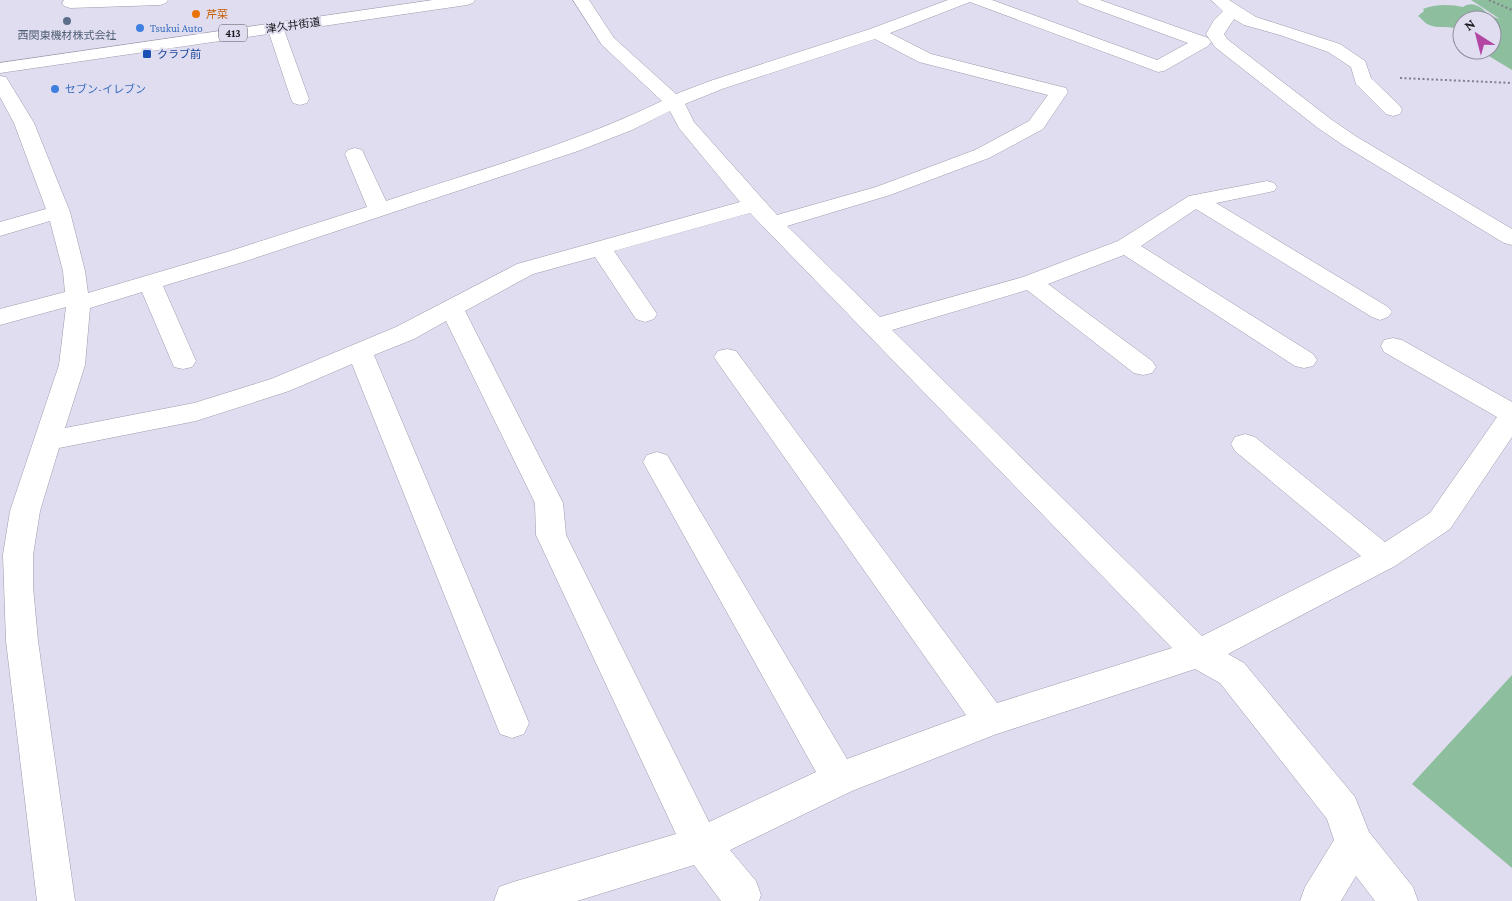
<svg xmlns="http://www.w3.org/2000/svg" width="1512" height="901" viewBox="0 0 1512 901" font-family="'Crimson Pro','Noto Sans JP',serif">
<rect width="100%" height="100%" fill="#e0ddf0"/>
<!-- green -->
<g fill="#8dbe9d">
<path d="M1471,0H1512V70L1479,50H1492V20H1462V31C1451,24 1438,30 1427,24C1424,22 1421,18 1418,16L1424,11L1423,9C1434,4 1451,4 1463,7C1472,0 1483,7 1488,15L1500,19Z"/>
<polygon points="1512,675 1512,868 1412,784"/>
</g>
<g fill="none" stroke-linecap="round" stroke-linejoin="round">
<defs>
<g id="minor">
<polygon points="64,0 168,0 166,3 160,5 70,8 64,6 62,3"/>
<path d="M573,0H589L614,38L676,94L710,81L870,29L948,0H992L1157,60L1188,43L1079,3L1077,0H1100L1208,38L1211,42L1208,46L1164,71L1158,72L970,2L890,33L931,54L1066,88L1068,92L1043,129L989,158L890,195L787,226L880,317L1023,277L1118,241L1189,196L1267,181L1274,183L1277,187L1274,191L1216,203L1388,307L1392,312L1388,317L1380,320L1372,317L1196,209L1141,246L1313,354L1317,360L1313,366L1304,368L1295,366L1124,255L1048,284L1152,361L1156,367L1152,373L1143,375L1134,373L1027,290L892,330L1202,636L1361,556L1235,451L1231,444L1235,437L1245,434L1255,437L1385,542L1430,513L1497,417L1384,352L1381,346L1384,340L1393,338L1402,340L1512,402V437L1450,529L1395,566L1228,654L1244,663L1355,797L1369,832L1413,887L1418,901H1375L1356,876L1341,901H1300L1305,887L1334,840L1327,819L1220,683L1195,669L994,735L852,791L730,850L756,881L761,895L759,901H721L694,865L577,901H494L499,887L513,882L676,834L536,535L535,503L446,321L414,339L374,355L529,723L524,734L512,738L500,734L352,364L289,391L196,421L59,448L40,511L33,555V587L38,641L75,901H37L6,641L3,555L10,511L59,365L66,307L0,325V309L65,292L63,271L50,221L0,236V222L46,209L14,123L0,97V76L6,77L34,123L70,212L85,271L88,293L227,252L367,207L345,154L348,150L355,148L362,150L386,201C479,170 573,144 662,101L602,45ZM875,39L919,62L1048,95L1029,121L975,150L876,187L777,215L694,122L685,104L722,89ZM670,111L679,128L740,202L517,264L396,327L271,379L194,403L65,428L85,365L90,308L142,292L174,367L183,369L192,367L196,361L163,286L243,262L578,151L632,130ZM750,213L1172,648L997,703L736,351L727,349L718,351L714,357L718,363L966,715L847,759L667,455L657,452L647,455L643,462L816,772L709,822L566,535L563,503L465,311L533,274L595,257L636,319L645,322L654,319L657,314L614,251Z"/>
<polygon points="1211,0 1229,0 1256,17 1340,44 1365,61 1371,78 1400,106 1402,110 1400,114 1393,116 1386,114 1356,84 1351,67 1328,52 1280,35 1244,25 1234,19 1224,34 1227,39 1332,120 1357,137 1512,229 1512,245 1504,243 1343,145 1318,128 1215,47 1206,34 1214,20 1223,11"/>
<polygon points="275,22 281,23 283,27 309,99 307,103 300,105 293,103 291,99 267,27 269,23"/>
</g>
<polygon id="highway" points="433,0 475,0 473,3 467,5 0,73 0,63"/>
</defs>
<!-- minor casing -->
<use href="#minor" stroke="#9e9bad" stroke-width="1"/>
<!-- highway casing -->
<use href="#highway" stroke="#9e9bad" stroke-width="1"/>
<!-- path -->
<g stroke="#817f8c" stroke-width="2" stroke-dasharray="2 2.5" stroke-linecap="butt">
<polyline points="1489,0 1512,10"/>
<polyline points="1400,78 1512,83"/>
</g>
<!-- minor -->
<use href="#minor" fill="#fff" fill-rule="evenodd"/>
<!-- highway -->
<use href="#highway" fill="#fff" fill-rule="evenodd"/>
</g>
<!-- markers -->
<circle fill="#e8710a" stroke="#e0ddf0" stroke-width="2" cx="196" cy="14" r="5"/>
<circle fill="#5c6f8a" stroke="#e0ddf0" stroke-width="2" cx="67" cy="21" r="5"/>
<g fill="#3f7fe0" stroke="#e0ddf0" stroke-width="2">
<circle cx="140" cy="28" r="5"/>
<circle cx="55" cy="89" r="5"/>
</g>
<rect fill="#1a4fb4" stroke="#e0ddf0" stroke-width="2" x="142" y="49" width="10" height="10" rx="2.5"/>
<g text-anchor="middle" stroke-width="4" stroke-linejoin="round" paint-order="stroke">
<!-- far-food labels -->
<g font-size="11" fill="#c56008" stroke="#e0ddf0" text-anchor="start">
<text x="206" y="18">芹菜</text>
</g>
<!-- far-street labels -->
<g font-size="11" fill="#19181f" stroke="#e0ddf0">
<text transform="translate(293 25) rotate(-8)" y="4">津久井街道</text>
</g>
<!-- far-shop labels -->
<g font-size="11" fill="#366cbe" stroke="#e0ddf0" text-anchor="start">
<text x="150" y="32">Tsukui Auto</text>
<text x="65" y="93">セブン-イレブン</text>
</g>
<!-- shield labels -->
<rect fill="#e0ddf0" stroke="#55535e" stroke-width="1" x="219" y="24.5" width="28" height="17" rx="4"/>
<g font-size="11" font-weight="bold" fill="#19181f">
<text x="233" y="37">413</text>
</g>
<!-- far-service labels -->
<g font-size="11" fill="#4e5e75" stroke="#e0ddf0">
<text x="67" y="39">西関東機材株式会社</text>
</g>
<!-- far-transit labels -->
<g font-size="11" fill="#164399" stroke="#e0ddf0" text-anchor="start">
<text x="157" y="58">クラブ前</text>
</g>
</g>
<!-- north arrow -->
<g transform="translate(1477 35) rotate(324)"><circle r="24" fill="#e0ddf0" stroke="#908e9c"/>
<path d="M0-4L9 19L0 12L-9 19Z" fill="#b345a3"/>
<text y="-8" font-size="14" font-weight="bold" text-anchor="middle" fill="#19181f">N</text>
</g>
</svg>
